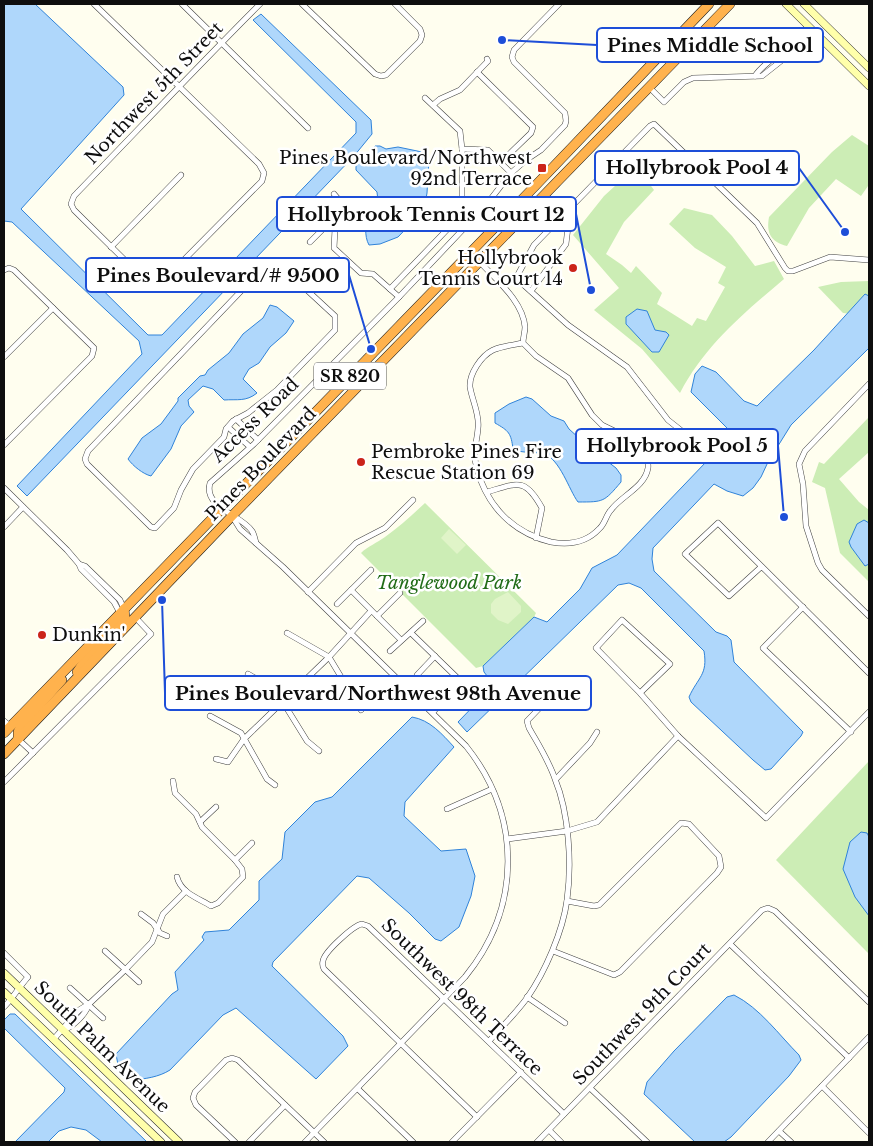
<svg xmlns="http://www.w3.org/2000/svg" width="873" height="1146" viewBox="0 0 873 1146" font-family="'Libre Baskerville',serif">
<rect width="100%" height="100%" fill="#fffeef"/>
<!-- green -->
<g fill="#ccedb5">
<path d="M852,135L869,146V186H868L861,196L836,179L809,208L787,246C771,242 766,233 769,217L832,152Z"/>
<path d="M650,154L660,164L646,179L654,190L624,222L606,254L622,265L631,273L636,266L662,293L657,304L692,326L697,318L706,321L725,287L718,283L726,267L695,248L669,224L684,208L712,215L732,236L755,266L774,261L784,279C744,313 705,345 680,393L642,349L594,310L619,288L573,235L604,196Z"/>
<polygon points="869,281 869,316 843,313 818,287 841,282"/>
<polygon points="869,417 869,452 839,479 859,502 869,510 869,582 840,553 825,488 812,482 819,462 824,464"/>
<path d="M425,503L536,613L534,617L483,666L476,668L361,553C368,546 377,543 385,537C399,527 412,515 425,503Z"/>
<polygon points="869,761 869,954 776,860"/>
</g>
<!-- pitch -->
<g fill="#e0f4c8">
<polygon points="449,529 466,545 457,554 441,538"/>
<polygon points="508,592 521,606 521,612 508,624 498,620 491,613 491,604 495,599"/>
</g>
<!-- water -->
<g fill="#afd7fb" stroke="#3083d9">
<polygon points="4,4 35,4 123,87 124,95 21,209 148,335 162,335 356,133 356,122 253,20 261,14 371,120 372,134 354,156 27,496 17,486 142,354 139,341 12,222 4,221"/>
<path d="M375,146H380L386,149L398,147L422,152L429,160L427,193L424,210L398,237L380,244L369,245C364,236 365,222 370,213L379,210L377,192L356,170V166L366,157Z"/>
<path d="M865,294L869,296V348L791,425L768,462L761,477L753,488L743,496L727,491L714,484L653,548L652,559L654,571L716,632L727,636L731,640L734,662L803,732L801,736L771,769L765,770L753,760L691,702L689,697C698,677 708,675 704,651L641,588L629,583L618,585L467,732L458,722L491,688V681L484,672L483,666L534,617L547,622L580,589L592,568L617,555L728,439V429L691,392L695,374L702,366L716,372L744,401L757,406L814,350Z"/>
<path d="M270,305L277,307L294,321L286,333L270,347L259,363L249,369L243,379L257,393C246,402 237,399 224,400L213,389L203,386L188,400L189,406L194,412L181,426L171,449L151,476C143,474 133,466 128,459L142,438L161,424L178,401V398L200,376L205,375L208,370L229,353L243,334L263,318Z"/>
<polygon points="637,309 647,311 655,330 666,332 669,335 659,352 652,352 626,324 626,317"/>
<path d="M526,397L532,399L551,416L564,421L569,429L590,448L616,468L621,475V482C604,502 604,502 578,502C569,490 560,459 544,454C533,451 523,454 513,449C511,433 509,431 495,423V413L509,404Z"/>
<polygon points="864,520 869,523 869,564 865,566 851,547 849,542 857,524"/>
<path d="M412,717C430,720 442,734 454,747L405,802L404,816L441,851L466,849L475,876L471,896L459,927L441,941L435,939L409,913L369,878L357,876L273,962L272,966L343,1036L348,1046L316,1079L236,1008L223,1015L170,1070C159,1077 145,1079 132,1080L118,1065L116,1054L172,994L178,990L175,972L204,940L202,937L205,932L229,930L259,900V881L282,859L285,832L315,802L332,797Z"/>
<polygon points="861,832 867,833 869,837 869,916 855,897 843,869 850,842"/>
<path d="M734,995C760,1008 779,1035 799,1055L801,1060L789,1076L731,1137L724,1142H695L644,1094L647,1082L674,1051L727,997Z"/>
<polygon points="10,1014 15,1014 147,1142 102,1142 86,1130 71,1127 59,1131 48,1142 15,1142 64,1092 65,1088 4,1028 4,1020"/>
</g>
<g fill="none" stroke-linecap="round" stroke-linejoin="round">
<defs>
<g id="street">
<path d="M94,4L259,164L264,173L262,181L161,283L156,286L149,284L74,210L71,204L74,196C136,132 197,67 260,4"/>
<polyline points="182,4 308,128"/>
<polyline points="302,4 375,74 381,76 386,75 420,41 422,35 420,29 395,4"/>
<polyline points="477,72 533,127 531,133 501,162"/>
<path d="M755,76C760,68 768,63 775,56C787,46 795,34 809,27"/>
<polyline points="649,87 664,102 684,82 693,78 762,76 781,61 804,36 809,27"/>
<polyline points="425,98 460,131 462,149 488,150 511,173"/>
<polyline points="433,105 440,99 460,90 488,61 487,59"/>
<polyline points="334,194 339,200 335,229 334,248 361,273 373,274 399,297"/>
<polyline points="310,242 324,228 335,229"/>
<polyline points="111,247 181,175"/>
<polygon points="273,262 282,267 335,316 335,330 277,390 248,413 233,421 226,429 224,437 193,469 181,490 174,508 155,528 151,527 87,464 85,459 88,451 266,265"/>
<path d="M480,262C496,280 523,301 525,327C525,332 523,338 523,343L536,356L568,378L592,415L602,425L631,439L645,449C646,455 649,463 648,468C645,487 621,496 611,510C606,515 605,524 599,529C586,543 568,545 551,542C513,533 487,506 477,469C472,452 477,443 478,428C480,415 472,400 470,387C469,374 481,356 493,350C503,346 513,345 523,343"/>
<polyline points="4,270 9,268 14,270 94,348 92,356 4,445"/>
<polyline points="390,289 462,214 462,149"/>
<polyline points="531,291 566,244 568,227 562,216"/>
<polyline points="4,357 53,308"/>
<polyline points="869,384 805,451 799,464 803,484 806,526 818,563 822,570 869,616"/>
<polyline points="236,419 258,440"/>
<polyline points="228,427 250,447"/>
<polyline points="702,447 668,420 627,367 568,325 516,278 534,245 650,126 654,124 757,223 785,268 788,271 793,271 830,257 869,260"/>
<polyline points="4,488 67,550 79,564 81,569 114,602 120,613"/>
<path d="M487,492C518,483 525,477 542,508L536,538"/>
<path d="M232,516L240,529L283,567L466,746C522,816 522,907 465,977L305,1142"/>
<polyline points="4,527 23,507"/>
<path d="M256,543C255,539 254,534 252,531C242,515 203,508 210,483L254,444L399,297L486,205L511,173L526,160L541,150L565,125L566,121L565,113L514,62L512,57L514,50L559,4"/>
<polyline points="79,564 85,566 120,600 124,609"/>
<polyline points="761,567 729,596 685,554 718,523 869,673"/>
<polyline points="351,590 401,640"/>
<polyline points="308,592 356,543 385,528 413,500"/>
<polyline points="337,604 371,570"/>
<polyline points="803,607 763,648 851,732"/>
<polyline points="377,616 400,593"/>
<polyline points="287,633 329,657 361,710"/>
<polyline points="411,633 475,695"/>
<polyline points="390,651 423,621"/>
<polyline points="248,674 280,693 285,699 286,707 307,741 319,751"/>
<polyline points="417,675 435,656"/>
<polyline points="640,693 670,664 622,620 596,648 640,693 678,736 766,818 869,712"/>
<polyline points="433,712 461,682"/>
<polyline points="210,716 241,733 267,779 275,785"/>
<polyline points="4,721 10,726"/>
<polyline points="18,739 33,753"/>
<polyline points="216,759 228,762 244,739 329,657 371,611"/>
<polyline points="556,779 590,743 597,732"/>
<path d="M173,781L175,793L196,814L202,827L235,860L242,869L243,877L218,903L211,906C198,898 181,893 177,877"/>
<polyline points="4,782 151,634 135,617"/>
<polyline points="447,809 492,789"/>
<polyline points="200,822 216,807"/>
<polyline points="507,839 567,831 597,822 678,736"/>
<polyline points="235,860 252,843"/>
<polyline points="141,914 153,923 160,933 167,936"/>
<polyline points="730,944 849,1058"/>
<polyline points="105,951 139,982"/>
<polyline points="553,951 614,975 620,972 717,873 721,867 719,856 689,824 681,823 599,905 594,906 567,901"/>
<path d="M4,953L28,977C19,987 13,998 4,1007"/>
<polyline points="70,988 103,1018"/>
<polyline points="527,997 565,1023"/>
<path d="M63,1030C73,1027 86,1014 89,1004"/>
<polyline points="53,1040 79,1010 89,1004 125,970 152,942 163,914 186,891"/>
<path d="M489,1041C502,1027 516,1013 527,998C545,972 563,931 567,900C572,863 569,813 555,779C549,761 538,744 529,728L527,721L555,692"/>
<polyline points="822,1086 869,1133"/>
<polyline points="590,1088 647,1142"/>
<polyline points="358,1089 413,1142"/>
<path d="M477,1117L324,969C323,967 322,964 323,961C324,952 354,925 362,924L368,926L564,1114"/>
<polyline points="549,1130 561,1142"/>
<polyline points="779,1131 791,1142"/>
<polyline points="235,1142 196,1105 193,1098 195,1092 226,1060 232,1058 238,1060 324,1142"/>
<polyline points="249,1142 285,1105"/>
<polyline points="452,1142 521,1072"/>
<polyline points="537,1142 762,910 768,908 775,911 869,1002"/>
<polyline points="768,1142 869,1037"/>
</g>
<g id="secondary">
<polyline points="786,4 869,86"/>
<polyline points="804,4 869,68"/>
<polyline points="4,973 179,1142"/>
<polyline points="4,992 161,1142"/>
</g>
<g id="highway">
<polyline points="77,672 84,662 120,624 125,617 124,609"/>
<polyline points="4,733 536,185 709,4"/>
<polyline points="18,739 18,732 21,726 62,680"/>
<polyline points="4,754 232,516 730,4"/>
</g>
</defs>
<!-- street casing -->
<use href="#street" stroke="#414141" stroke-width="6"/>
<!-- secondary casing -->
<use href="#secondary" stroke="#303030" stroke-width="8"/>
<!-- highway casing -->
<use href="#highway" stroke="#1f1f1f" stroke-width="10"/>
<!-- street -->
<use href="#street" stroke="#fff" stroke-width="5"/>
<!-- secondary -->
<use href="#secondary" stroke="#ffa" stroke-width="7"/>
<!-- highway -->
<use href="#highway" stroke="#ffb24d" stroke-width="9"/>
</g>
<!-- markers -->
<g fill="#cb241a" stroke="#fff" stroke-width="2">
<rect x="537" y="163" width="10" height="10" rx="2.5"/>
<circle cx="573" cy="268" r="5"/>
<circle cx="361" cy="462" r="5"/>
<circle cx="42" cy="635" r="5"/>
</g>
<g text-anchor="middle" stroke-width="5" stroke-linejoin="round" paint-order="stroke">
<!-- shield labels -->
<rect fill="#fff" stroke="#565656" stroke-width="1" x="314" y="362.5" width="72" height="27" rx="4"/>
<g font-size="16" font-weight="bold" fill="#0e0e0e">
<text x="350" y="382">SR 820</text>
</g>
<!-- street labels -->
<g font-size="18" fill="#0e0e0e" stroke="#fff">
<text transform="translate(154 93) rotate(-46)" y="6">Northwest 5th Street</text>
<text transform="translate(255 420) rotate(-44)" y="6">Access Road</text>
<text transform="translate(261 464) rotate(-46)" y="6">Pines Boulevard</text>
<text transform="translate(462 997) rotate(44)" y="6">Southwest 98th Terrace</text>
<text transform="translate(642 1014) rotate(-46)" y="6">Southwest 9th Court</text>
<text transform="translate(102 1047) rotate(44)" y="6">South Palm Avenue</text>
</g>
<!-- poi labels -->
<g font-size="18" fill="#0e0e0e" stroke="#fff" text-anchor="end">
<text x="532" y="164">Pines Boulevard/Northwest<tspan x="532" dy="21">92nd Terrace</tspan></text>
<text x="563" y="264">Hollybrook<tspan x="563" dy="21">Tennis Court 14</tspan></text>
<text x="371" y="458" text-anchor="start">Pembroke Pines Fire<tspan x="371" dy="21">Rescue Station 69</tspan></text>
<text x="52" y="641" text-anchor="start">Dunkin'</text>
</g>
<!-- park labels -->
<g font-size="18" font-style="italic" fill="#216c18" stroke="#fff">
<text x="449" y="589">Tanglewood Park</text>
</g>
</g>
<!-- callouts -->
<path fill="none" stroke="#1d4ed8" stroke-width="2" d="M502 40L597 45M845 232L799 168M591 290L576 214M371 349L349 275M784 517L778 446M162 600L165 693"/>
<g fill="#1d4ed8" stroke="#fff" stroke-width="2">
<circle cx="502" cy="40" r="5"/>
<circle cx="845" cy="232" r="5"/>
<circle cx="591" cy="290" r="5"/>
<circle cx="371" cy="349" r="5"/>
<circle cx="784" cy="517" r="5"/>
<circle cx="162" cy="600" r="5"/>
</g>
<g fill="#fff" stroke="#1d4ed8" stroke-width="2">
<rect x="597" y="28" width="226" height="34" rx="5"/>
<rect x="595" y="151" width="204" height="34" rx="5"/>
<rect x="277" y="197" width="299" height="34" rx="5"/>
<rect x="86" y="258" width="263" height="34" rx="5"/>
<rect x="576" y="429" width="202" height="34" rx="5"/>
<rect x="165" y="676" width="426" height="34" rx="5"/>
</g>
<g font-size="19" text-anchor="middle" font-weight="bold" fill="#0e0e0e">
<text x="710" y="52">Pines Middle School</text>
<text x="697" y="174">Hollybrook Pool 4</text>
<text x="426" y="221">Hollybrook Tennis Court 12</text>
<text x="218" y="282">Pines Boulevard/# 9500</text>
<text x="677" y="452">Hollybrook Pool 5</text>
<text x="378" y="700">Pines Boulevard/Northwest 98th Avenue</text>
</g>
<!-- border -->
<rect width="873" height="1146" fill="none" stroke="#0e0e0e" stroke-width="10"/>
</svg>
